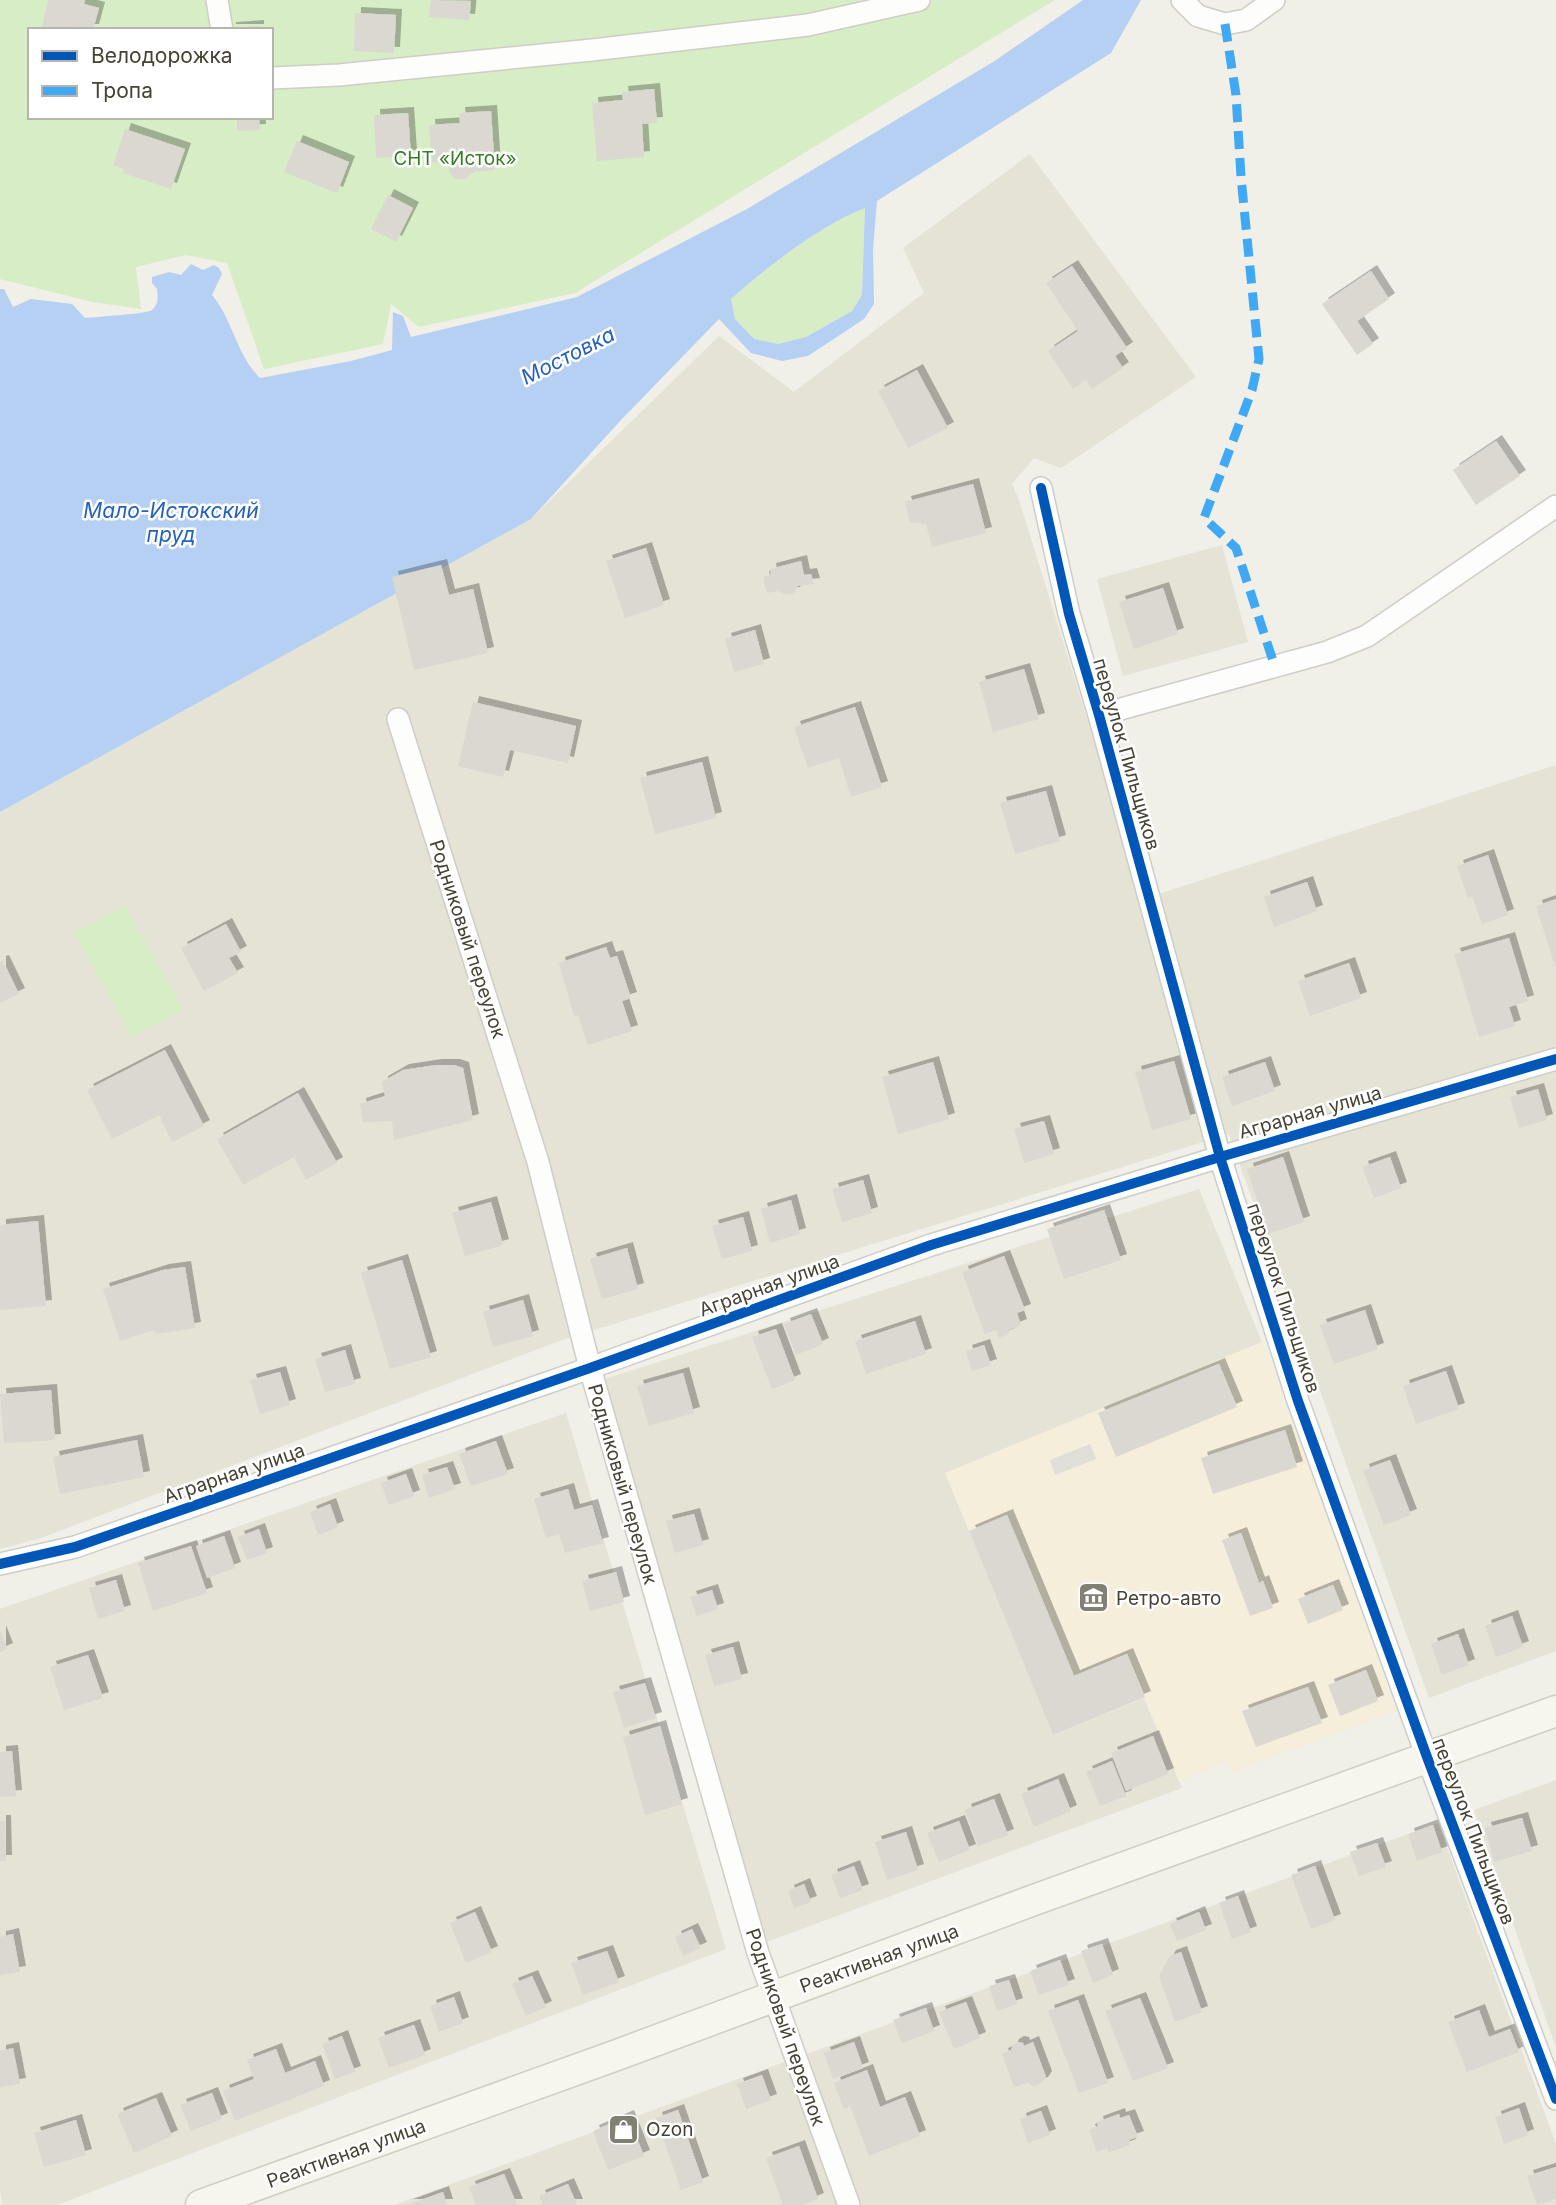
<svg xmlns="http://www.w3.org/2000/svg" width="1556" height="2205" viewBox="0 0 1556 2205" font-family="Inter,sans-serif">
<defs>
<filter id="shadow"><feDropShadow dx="6" dy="-6" stdDeviation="0" flood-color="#0004"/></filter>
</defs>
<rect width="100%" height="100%" fill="#f0efe8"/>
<!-- residential -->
<g fill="#e5e3d5">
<polygon points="1030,154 1196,377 1061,468 1034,458 1012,484 1019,500 1143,899 1556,765 1556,1651 1429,1698 1229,1134 562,1340 41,1538 0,1549 0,812 531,519 719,336 794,392 924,293 903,248"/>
<polygon points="1222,545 1248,642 1123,676 1097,579"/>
<polygon points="1199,1189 1262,1342 946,1474 1053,1735 1144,1698 1182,1788 764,1943 599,1381"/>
<polygon points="566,1413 726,1949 57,2205 2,2205 0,2189 0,1609"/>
<polygon points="1556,1780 1556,2048 1474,1810"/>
<polygon points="1438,1823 1556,2144 1556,2205 394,2205"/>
</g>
<!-- commercial -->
<polygon fill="#f4eeda" points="1262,1342 1283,1393 1283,1407 1294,1421 1396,1711 1232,1772 1226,1762 1179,1781 1145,1697 1053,1735 945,1473"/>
<!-- green -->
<g fill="#d7edc6" fill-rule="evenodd">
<path d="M0,0H1055L575,293L419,327L391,304L383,344L264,369L227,263L186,255L136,267L141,309L93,302L0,279ZM30,30H271V117H30Z"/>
<path d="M865,208L862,295L852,311L806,337L778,344L754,340L735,319L731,299C767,268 822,224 865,208Z"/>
<polygon points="125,905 183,1010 132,1037 74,933"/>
</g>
<!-- parking -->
<polygon fill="#dfded8" points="1090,1444 1096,1459 1055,1475 1050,1460"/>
<!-- water -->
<path fill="#b5d0f2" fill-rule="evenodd" d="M1083,0H1141L1111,53L877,201L873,249L874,304L864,319L808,356L782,361L751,353L719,319L621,420L531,519L0,812V289H4L13,307L31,299L72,304L85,318C95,317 146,314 152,310C159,304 158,297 157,289L152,283V277L169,272L181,275L191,264L203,270L214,265L219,268L222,274L212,295C233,320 237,356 260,378L351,361L392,350L393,312L403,316L411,337L577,297L747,209L993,62ZM865,208L862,295L852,311L806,337L778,344L754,339L735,319L731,299C766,268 822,224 865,208Z"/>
<!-- building -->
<g fill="#dad8d1" filter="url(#shadow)">
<polygon points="48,0 85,0 84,4 99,8 93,30 41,30"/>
<polygon points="431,0 471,1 469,20 429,17"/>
<polygon points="355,13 396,15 394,53 354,51"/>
<polygon points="258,26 258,30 230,30 230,28"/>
<polygon points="654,89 657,123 642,124 644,157 597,161 592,103 623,100 622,92"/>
<polygon points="491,111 495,170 472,172 466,179 455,179 449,172 449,161 432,162 429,125 460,123 459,113"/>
<polygon points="408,113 411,156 376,158 374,115"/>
<polygon points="237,117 259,117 260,130 237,131"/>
<polygon points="125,129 185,149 171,189 123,173 124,169 113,165"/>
<polygon points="297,141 349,162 337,193 284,172"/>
<polygon points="388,195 413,208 396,242 371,229"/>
<polygon points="1072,266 1127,348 1115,356 1123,368 1092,389 1086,380 1073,389 1048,351 1078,331 1046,283"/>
<polygon points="1371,271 1389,299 1357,321 1373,344 1357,355 1322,304"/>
<polygon points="917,370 948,428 908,448 878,391"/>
<polygon points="1496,441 1520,476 1476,505 1453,470"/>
<polygon points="973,484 986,533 932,547 926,524 910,522 905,502"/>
<polygon points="646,548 664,605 625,618 606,561"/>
<polygon points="801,561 804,575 811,574 814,584 798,586 794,593 784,594 778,591 767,593 763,577 771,575 770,569"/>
<polygon points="441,565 449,595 473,589 488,653 414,670 392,577"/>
<polygon points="1163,588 1178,634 1134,649 1119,602"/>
<polygon points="755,630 764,664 734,672 725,639"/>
<polygon points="1024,669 1039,719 993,732 979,682"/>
<polygon points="473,702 576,726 568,763 510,750 503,777 458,766"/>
<polygon points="855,707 882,787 851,797 839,758 808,768 794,727"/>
<polygon points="702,762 716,818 655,834 640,778"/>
<polygon points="1046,791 1060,841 1015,854 1000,803"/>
<polygon points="1488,855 1508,915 1482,924 1472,896 1468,898 1457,866"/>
<polygon points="1307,882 1317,911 1274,927 1264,897"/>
<polygon points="1556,899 1556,966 1555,966 1536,906"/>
<polygon points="226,924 241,952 229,958 238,973 204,991 181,948"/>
<polygon points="1509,938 1528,1001 1509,1007 1515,1026 1479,1037 1454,954"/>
<polygon points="606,947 610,958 617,956 631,998 622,1001 632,1031 588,1045 578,1015 574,1016 559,963"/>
<polygon points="3,961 19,994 0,1003 0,962"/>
<polygon points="1349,963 1361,998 1310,1016 1298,981"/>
<polygon points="165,1050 204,1126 172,1142 159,1115 112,1139 87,1090"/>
<polygon points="1174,1061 1191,1119 1152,1130 1135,1072"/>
<polygon points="933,1062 949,1119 898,1134 882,1077"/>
<polygon points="1265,1062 1275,1091 1232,1106 1222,1077"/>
<polygon points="436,1065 454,1065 463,1068 473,1120 394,1140 392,1121 363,1122 360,1104 385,1096 382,1082 403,1070"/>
<polygon points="1538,1089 1547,1120 1519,1128 1510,1097"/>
<polygon points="298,1093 337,1163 306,1180 294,1157 243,1185 217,1139"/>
<polygon points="1044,1121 1054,1154 1024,1163 1014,1129"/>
<polygon points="1283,1157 1304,1222 1268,1234 1247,1169"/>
<polygon points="1390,1157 1401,1188 1374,1198 1362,1167"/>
<polygon points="863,1180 872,1213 842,1222 832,1189"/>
<polygon points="791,1200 800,1234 770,1243 761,1209"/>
<polygon points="491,1202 503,1245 465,1256 452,1213"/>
<polygon points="1104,1210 1121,1260 1064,1279 1047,1229"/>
<polygon points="743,1217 752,1251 722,1259 712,1226"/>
<polygon points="38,1221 46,1306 0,1310 0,1225"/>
<polygon points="627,1248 638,1289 602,1299 590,1259"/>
<polygon points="1004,1256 1025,1310 1017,1313 1021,1325 1008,1330 1009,1334 999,1338 996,1330 985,1334 962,1272"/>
<polygon points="402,1260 431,1357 390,1369 361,1273"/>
<polygon points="185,1267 195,1328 157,1334 154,1330 120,1341 103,1289 163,1270"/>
<polygon points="523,1300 533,1336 493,1347 483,1312"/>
<polygon points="1365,1310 1378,1349 1334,1364 1320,1325"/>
<polygon points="811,1314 823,1344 796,1355 784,1324"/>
<polygon points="915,1321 926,1354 866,1374 855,1341"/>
<polygon points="776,1329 795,1380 772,1389 752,1337"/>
<polygon points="984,1345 991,1365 972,1371 966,1351"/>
<polygon points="345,1350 355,1384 325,1392 315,1359"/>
<polygon points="1219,1364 1237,1407 1116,1457 1098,1413"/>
<polygon points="1446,1371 1459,1409 1416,1424 1403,1386"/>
<polygon points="280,1372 290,1405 260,1414 250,1380"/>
<polygon points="683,1373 694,1413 649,1426 637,1386"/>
<polygon points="51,1390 55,1440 4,1443 0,1394"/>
<polygon points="1285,1430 1297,1467 1213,1494 1201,1458"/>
<polygon points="137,1440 144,1477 60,1494 53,1457"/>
<polygon points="496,1441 508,1474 471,1486 459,1454"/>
<polygon points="1390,1460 1411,1515 1384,1525 1363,1470"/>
<polygon points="447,1467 455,1489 429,1498 422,1475"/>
<polygon points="406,1474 414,1496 389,1505 381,1483"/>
<polygon points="568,1489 574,1510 592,1505 603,1543 565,1553 559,1534 546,1538 534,1499"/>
<polygon points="330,1504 338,1527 318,1535 310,1512"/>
<polygon points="694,1514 703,1545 675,1553 666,1521"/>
<polygon points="1007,1515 1074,1676 1127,1654 1145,1697 1053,1735 969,1531"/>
<polygon points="259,1529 267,1553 247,1560 238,1537"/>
<polygon points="1241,1533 1259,1583 1263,1581 1273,1608 1250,1616 1222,1540"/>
<polygon points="224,1536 235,1568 207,1578 196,1546"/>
<polygon points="191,1546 207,1593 153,1611 138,1563"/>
<polygon points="616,1572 624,1602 590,1611 582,1581"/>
<polygon points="116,1580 125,1611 98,1619 89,1588"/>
<polygon points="1333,1585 1343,1610 1308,1624 1298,1599"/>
<polygon points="712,1590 718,1609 697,1616 690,1597"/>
<polygon points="1512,1616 1523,1647 1496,1657 1485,1626"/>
<polygon points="0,1631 7,1649 0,1652"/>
<polygon points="1458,1634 1469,1665 1442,1675 1431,1644"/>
<polygon points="733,1647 742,1679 714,1686 705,1655"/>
<polygon points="88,1655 103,1698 64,1710 50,1667"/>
<polygon points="1366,1670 1378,1701 1340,1716 1328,1685"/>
<polygon points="645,1683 656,1718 624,1728 613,1692"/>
<polygon points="1308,1687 1322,1723 1256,1747 1242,1711"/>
<polygon points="660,1726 682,1804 645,1815 623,1737"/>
<polygon points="1153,1736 1168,1774 1126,1791 1111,1753"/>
<polygon points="12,1751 16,1796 0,1797 0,1752"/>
<polygon points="1112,1761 1126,1796 1100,1806 1086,1772"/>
<polygon points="1058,1779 1071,1811 1034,1827 1021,1794"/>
<polygon points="994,1799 1008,1835 978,1846 965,1810"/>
<polygon points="1522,1818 1532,1851 1494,1862 1485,1828"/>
<polygon points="0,1821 5,1821 6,1861 0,1861"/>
<polygon points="959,1821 970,1850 939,1862 927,1833"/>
<polygon points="1433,1825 1442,1852 1417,1861 1408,1834"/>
<polygon points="906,1832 918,1870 887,1880 875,1842"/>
<polygon points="1377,1843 1386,1867 1359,1876 1350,1852"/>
<polygon points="854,1866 863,1890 840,1898 831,1875"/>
<polygon points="1315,1866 1335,1920 1311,1929 1291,1875"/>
<polygon points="804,1884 811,1902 794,1908 788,1891"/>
<polygon points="1238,1896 1251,1932 1232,1939 1219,1903"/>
<polygon points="475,1912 492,1952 466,1963 450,1923"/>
<polygon points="1199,1912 1206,1930 1177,1941 1170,1924"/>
<polygon points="692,1929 701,1948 683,1956 675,1937"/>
<polygon points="13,1934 20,1972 0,1975 0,1937"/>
<polygon points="1102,1944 1113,1975 1093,1983 1081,1951"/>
<polygon points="607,1951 619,1982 583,1995 571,1963"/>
<polygon points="1181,1952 1202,2012 1175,2022 1159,1976 1170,1956"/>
<polygon points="1060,1960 1069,1985 1039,1995 1030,1971"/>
<polygon points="532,1976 546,2007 526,2016 512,1984"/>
<polygon points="1009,1980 1017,2004 997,2011 989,1986"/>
<polygon points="454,1997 463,2023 439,2032 430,2006"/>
<polygon points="1140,1998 1168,2068 1133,2081 1105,2011"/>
<polygon points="1078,2000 1108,2083 1079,2093 1048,2011"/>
<polygon points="966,2002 980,2038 954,2049 939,2012"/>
<polygon points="926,2008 934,2031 902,2043 893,2020"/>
<polygon points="1479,2010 1489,2037 1510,2029 1519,2052 1467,2072 1448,2022"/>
<polygon points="414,2025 425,2055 389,2068 378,2038"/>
<polygon points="342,2036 355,2072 335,2079 322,2044"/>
<polygon points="854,2042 863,2068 833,2079 824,2053"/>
<polygon points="1018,2042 1023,2043 1024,2046 1033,2042 1046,2077 1042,2083 1034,2086 1027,2083 1014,2087 1002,2054 1011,2050 1013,2045"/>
<polygon points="13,2048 20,2084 0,2087 0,2051"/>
<polygon points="276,2049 285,2073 315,2061 324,2086 235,2121 223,2091 254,2079 247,2060"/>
<polygon points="867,2070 880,2107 905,2097 920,2136 869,2156 850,2106 844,2109 834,2083"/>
<polygon points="762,2075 771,2100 746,2109 737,2084"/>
<polygon points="212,2093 222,2119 191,2131 180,2105"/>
<polygon points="156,2098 172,2136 134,2153 117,2114"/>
<polygon points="1519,2108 1528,2135 1504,2144 1495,2117"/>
<polygon points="678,2110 703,2182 681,2190 656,2118"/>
<polygon points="1041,2111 1050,2135 1028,2143 1020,2119"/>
<polygon points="1119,2114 1120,2118 1129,2115 1138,2137 1129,2140 1130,2145 1108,2153 1107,2148 1097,2152 1089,2130 1098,2126 1097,2122"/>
<polygon points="628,2116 644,2156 608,2170 593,2131"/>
<polygon points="76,2120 86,2155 44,2167 34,2133"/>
<polygon points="799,2146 818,2199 802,2205 783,2205 766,2158"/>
<polygon points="1556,2167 1556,2199 1537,2205 1527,2176"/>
<polygon points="504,2174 517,2205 476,2205 469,2187"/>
<polygon points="568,2184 577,2205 543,2205 539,2196"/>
<polygon points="443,2192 447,2205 407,2205"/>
</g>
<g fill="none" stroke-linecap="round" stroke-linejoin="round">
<defs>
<g id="minor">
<polyline points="217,0 222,30"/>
<polyline points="1182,0 1198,16 1225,24 1246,20 1274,0"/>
<polyline points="271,78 339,75 592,50 808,25 919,0"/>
<polyline points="1041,488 1069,614 1099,715 1220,1157 1298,1401 1427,1757 1556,2099"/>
<polyline points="1099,715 1327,652 1367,636 1556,506"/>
<polyline points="398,719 538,1162 590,1368 758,1953 849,2205"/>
<polyline points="0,1564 75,1547 590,1368 931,1245 1220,1157 1556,1059"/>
</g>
<polyline id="secondary" points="201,2205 617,2055 1034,1900 1556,1711"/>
</defs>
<!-- minor casing -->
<use href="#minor" stroke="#cecdc6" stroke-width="24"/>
<!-- secondary casing -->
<use href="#secondary" stroke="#d0cebf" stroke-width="33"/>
<!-- minor -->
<use href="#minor" stroke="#fdfdfc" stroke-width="21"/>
<!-- secondary -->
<use href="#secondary" stroke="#f6f5ee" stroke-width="30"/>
<!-- quiet -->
<polyline stroke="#3fa9f5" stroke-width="9" stroke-dasharray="18 9" stroke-linecap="butt" points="1225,24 1236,95 1241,177 1259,359 1252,390 1204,518 1236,548 1275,667"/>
<defs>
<g id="cycleway">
<polyline points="1041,488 1069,614 1099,715 1220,1157 1298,1401 1427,1757 1556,2099"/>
<polyline points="0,1564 75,1547 590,1368 931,1245 1220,1157 1556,1059"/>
</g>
</defs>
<!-- cycleway casing -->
<use href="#cycleway" stroke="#fff" stroke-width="15"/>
<!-- cycleway -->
<use href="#cycleway" stroke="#0057b8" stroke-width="10"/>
</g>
<!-- icons -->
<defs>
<symbol id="museum-square" viewBox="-11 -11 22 22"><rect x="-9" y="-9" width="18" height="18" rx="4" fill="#827f73" stroke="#fff"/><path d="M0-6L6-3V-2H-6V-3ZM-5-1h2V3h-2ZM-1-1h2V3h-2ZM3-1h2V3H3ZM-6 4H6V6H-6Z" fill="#fff"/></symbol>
<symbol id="shop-square" viewBox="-11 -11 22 22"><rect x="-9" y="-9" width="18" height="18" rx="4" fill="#827f73" stroke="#fff"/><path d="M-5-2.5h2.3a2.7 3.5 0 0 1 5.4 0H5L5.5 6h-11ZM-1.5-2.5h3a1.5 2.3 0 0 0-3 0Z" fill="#fff"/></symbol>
</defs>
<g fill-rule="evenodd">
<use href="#museum-square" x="1076" y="1580" width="35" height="35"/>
<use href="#shop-square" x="606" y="2112" width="35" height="35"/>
</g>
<g text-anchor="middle" stroke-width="5" stroke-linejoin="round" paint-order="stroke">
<!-- park labels -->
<g font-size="19" fill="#367d23" stroke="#fff">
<text x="455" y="165">СНТ «Исток»</text>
</g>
<!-- street labels -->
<g font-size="19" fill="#474334" stroke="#fff">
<text transform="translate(1127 754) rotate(74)" y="7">переулок Пильщиков</text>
<text transform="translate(468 939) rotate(72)" y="7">Родниковый переулок</text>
<text transform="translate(1310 1112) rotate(-16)" y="7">Аграрная улица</text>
<text transform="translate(769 1285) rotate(-20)" y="7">Аграрная улица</text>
<text transform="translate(1284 1298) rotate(72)" y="7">переулок Пильщиков</text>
<text transform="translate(234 1473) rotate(-19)" y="7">Аграрная улица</text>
<text transform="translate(623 1484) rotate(74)" y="7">Родниковый переулок</text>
<text transform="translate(1474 1831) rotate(69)" y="7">переулок Пильщиков</text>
<text transform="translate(879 1958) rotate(-20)" y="7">Реактивная улица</text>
<text transform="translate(786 2027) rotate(71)" y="7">Родниковый переулок</text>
<text transform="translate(346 2153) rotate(-20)" y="7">Реактивная улица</text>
</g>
<!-- poi labels -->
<g font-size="19" fill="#474334" stroke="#fff" text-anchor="start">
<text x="1116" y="1605">Ретро-авто</text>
<text x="646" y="2136">Ozon</text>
</g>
<!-- water labels -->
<g font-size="21" font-style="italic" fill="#2562bb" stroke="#fff">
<text transform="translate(568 356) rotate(-27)" y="7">Мостовка</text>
<text x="171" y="518">Мало-Истокский<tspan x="171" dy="24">пруд</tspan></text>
</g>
</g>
<!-- legend -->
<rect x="28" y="28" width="245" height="91" fill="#ffffff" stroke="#b5b4ae" stroke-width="2"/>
<rect x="42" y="51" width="35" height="10" fill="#0057b8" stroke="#b5b4ae" stroke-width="2"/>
<text x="91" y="63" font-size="21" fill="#474334">Велодорожка</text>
<rect x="42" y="86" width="35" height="10" fill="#3fa9f5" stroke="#b5b4ae" stroke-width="2"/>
<text x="91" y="98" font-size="21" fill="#474334">Тропа</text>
</svg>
